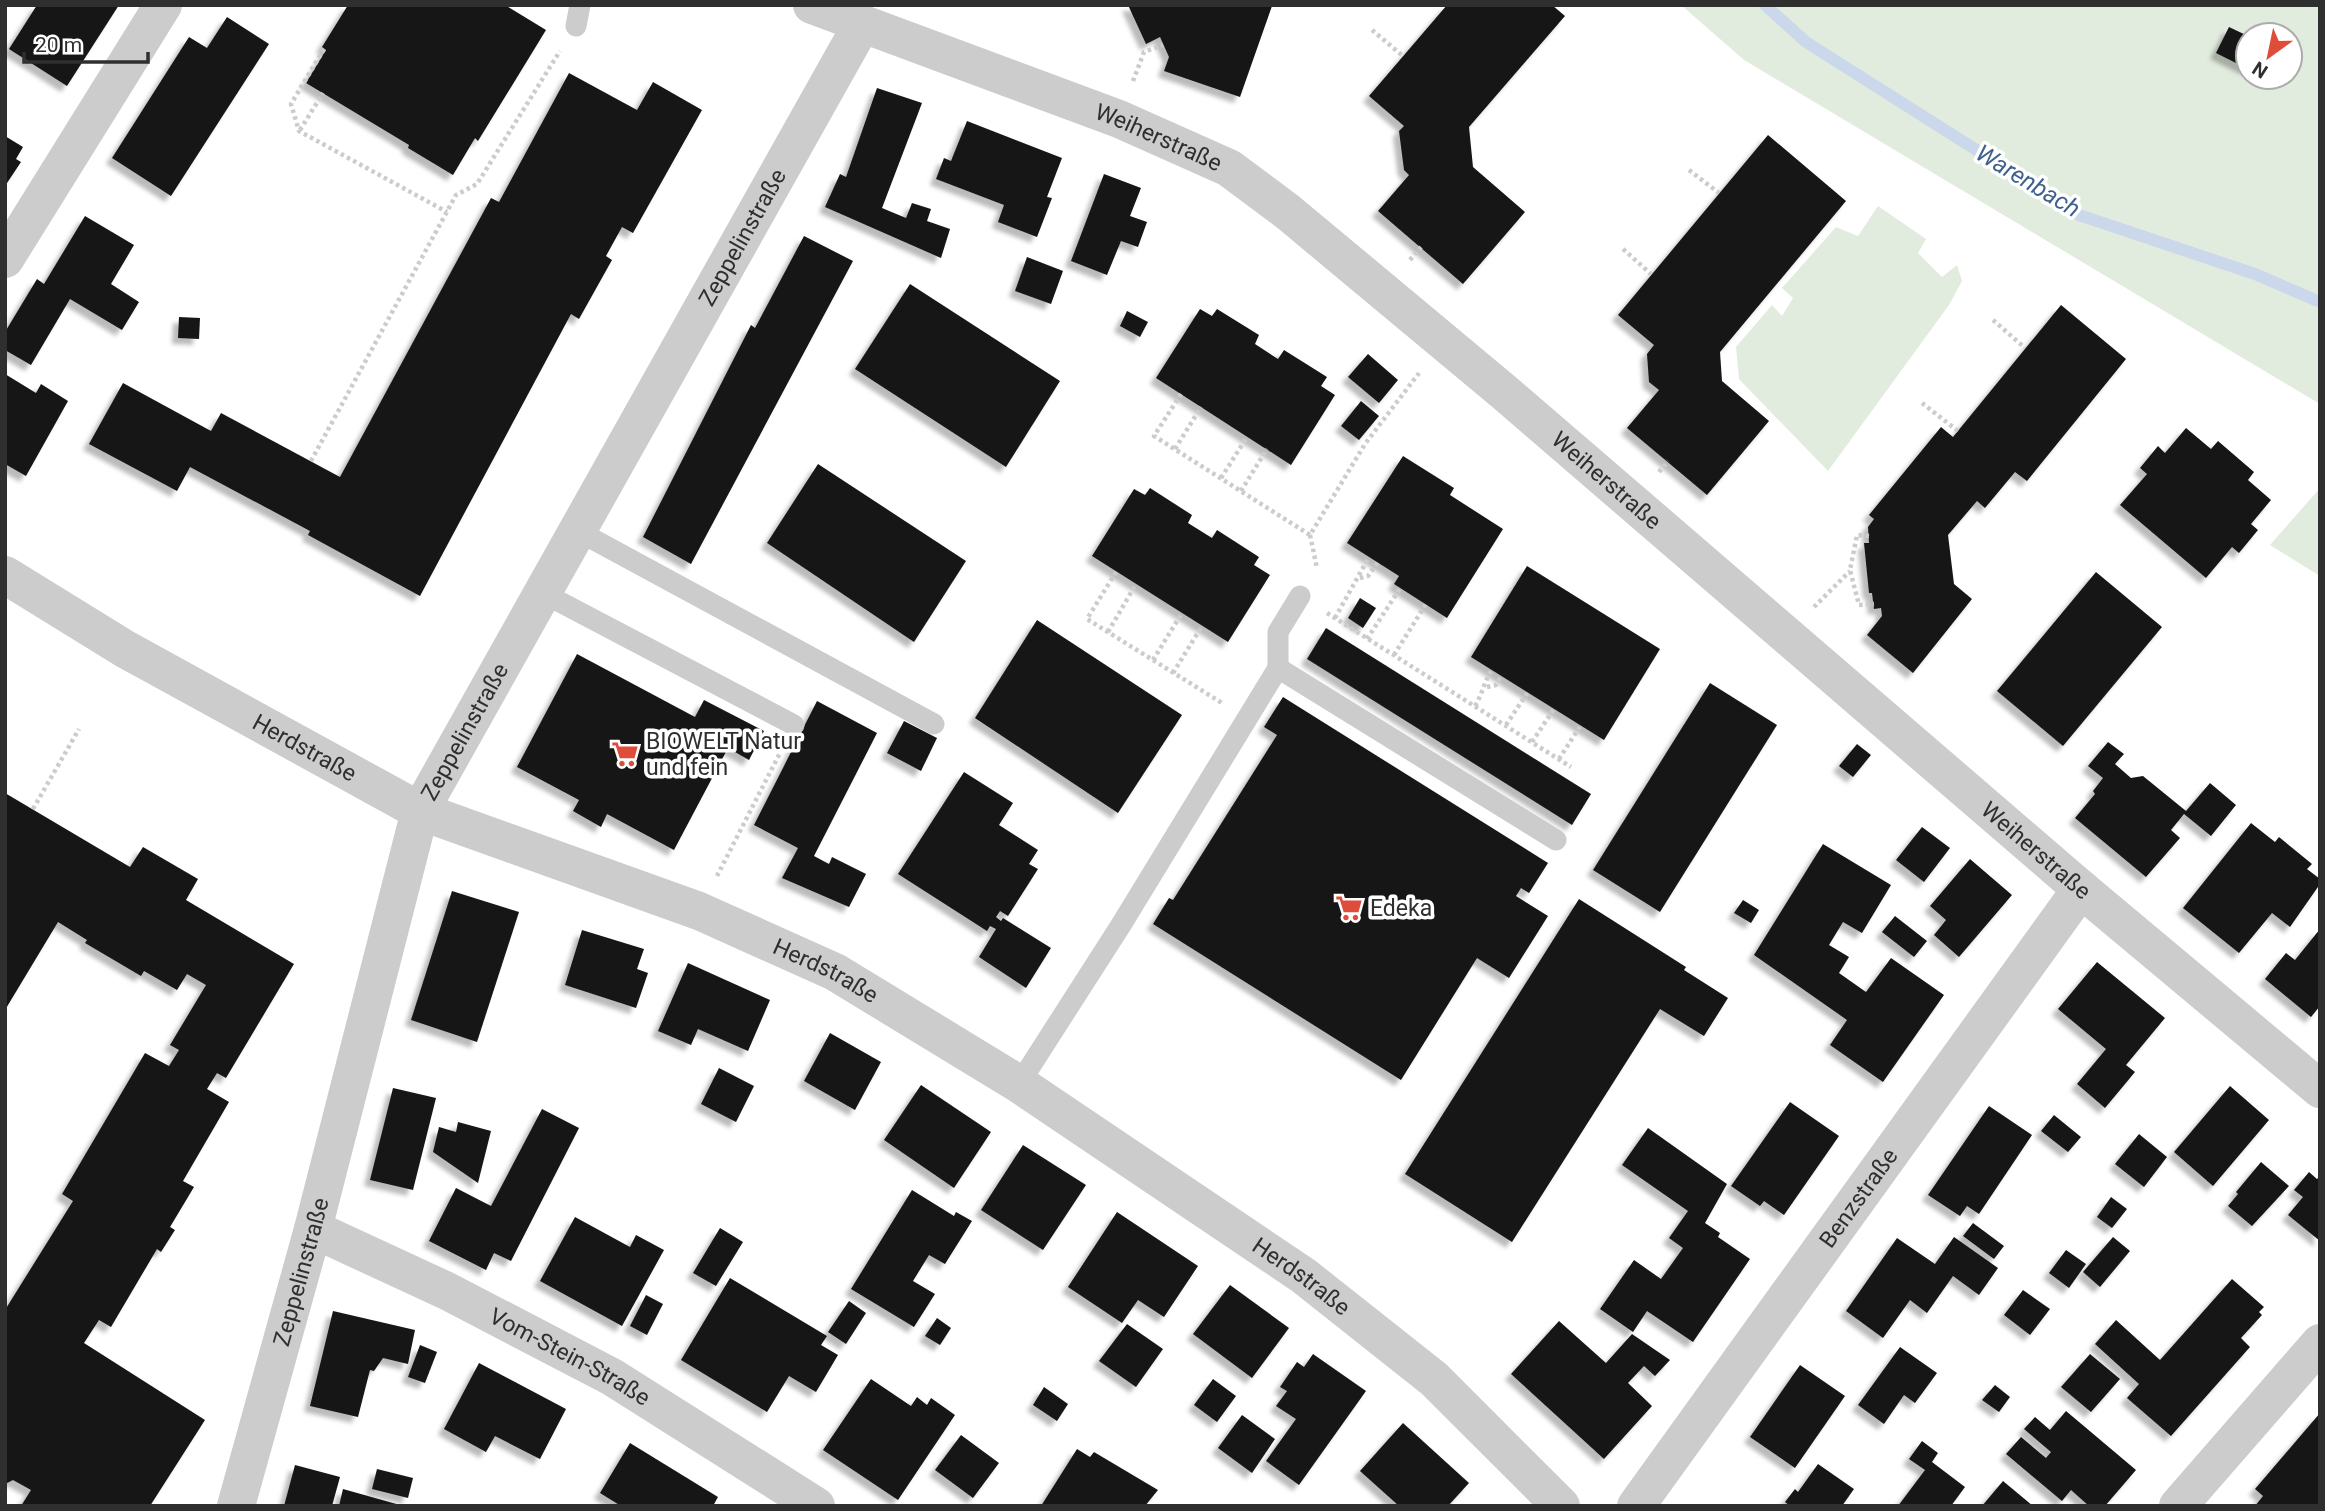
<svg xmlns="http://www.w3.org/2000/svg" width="2325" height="1511" viewBox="0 0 2325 1511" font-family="Roboto,sans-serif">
<defs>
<filter id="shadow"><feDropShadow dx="-6" dy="6" stdDeviation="2" flood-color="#0004"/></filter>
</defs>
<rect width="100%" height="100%" fill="#fff"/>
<!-- green -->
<g fill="#e2ecde" fill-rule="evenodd">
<path d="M1681,5H2320V404L1744,60ZM2248,35H2290V77H2248Z"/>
<polygon points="1878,206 1926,239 1918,253 1942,277 1957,265 1962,281 1949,305 1828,471 1739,379 1736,347 1772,305 1782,316 1793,298 1782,288 1836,227 1858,236"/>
<polygon points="2320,488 2320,576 2270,545"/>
</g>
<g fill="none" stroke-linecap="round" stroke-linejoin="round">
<!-- stream -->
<polyline stroke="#cbd8eb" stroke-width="12" points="1765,5 1806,42 2079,215 2255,274 2320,302"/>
</g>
<!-- building -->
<g fill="#161616" filter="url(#shadow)">
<polygon points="37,5 119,5 67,86 9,49"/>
<polygon points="348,5 505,5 546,30 478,141 475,138 453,175 408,148 409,145 306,83 326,50 322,47"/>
<polygon points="1128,5 1272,6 1240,97 1164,71 1169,57 1160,37 1146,44"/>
<polygon points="1447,5 1552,5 1565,16 1469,127 1473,167 1525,212 1463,284 1378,211 1409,175 1404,170 1399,131 1404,126 1369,96"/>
<polygon points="227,17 269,44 171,196 112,158 189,37 207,48"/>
<polygon points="2229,27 2248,36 2248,69 2216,53"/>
<polygon points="569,73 637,110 653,82 702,110 633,233 622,227 606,256 612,260 579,319 571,314 420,596 308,535 310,531 190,467 177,491 89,444 123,383 211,431 221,413 340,477 491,198 499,202"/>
<polygon points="877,88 922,103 882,208 906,218 912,203 931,209 927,221 950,229 941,258 825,207 840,174 846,177"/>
<polygon points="967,121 1062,158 1047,197 1052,198 1037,237 998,222 1004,205 936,179 944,158 951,161"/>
<polygon points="1768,135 1846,201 1720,352 1722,381 1769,421 1707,495 1627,428 1659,390 1649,382 1647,354 1654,345 1618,315"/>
<polygon points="5,136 23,147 16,159 21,162 5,186"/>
<polygon points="1104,174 1141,188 1130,216 1147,222 1138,247 1121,241 1107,275 1071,261"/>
<polygon points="85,216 134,245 111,284 139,302 122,330 70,299 31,365 5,350 5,332 37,279 44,284"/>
<polygon points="804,236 853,261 691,564 643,537 751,325 755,328"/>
<polygon points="1027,257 1063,271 1051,304 1015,291"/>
<polygon points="910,284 1060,381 1006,467 855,369"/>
<polygon points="2061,305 2126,359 2027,481 2015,472 1985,508 1977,501 1948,535 1954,584 1972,599 1913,673 1867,635 1882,616 1881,608 1874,609 1872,593 1869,593 1864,543 1869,543 1868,527 1874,519 1869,515 1941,427 1953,437"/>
<polygon points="1200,309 1212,316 1217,309 1259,335 1255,344 1278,359 1284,350 1327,377 1321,386 1335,395 1291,465 1156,378"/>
<polygon points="1127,311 1148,322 1140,337 1120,326"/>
<polygon points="179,317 200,318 199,339 178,338"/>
<polygon points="1368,354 1398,380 1379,403 1348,377"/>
<polygon points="5,374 36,393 41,384 68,401 26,476 5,464"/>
<polygon points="1361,401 1379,416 1359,440 1341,426"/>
<polygon points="2186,428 2211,449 2218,441 2254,472 2248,480 2271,500 2251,524 2258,530 2239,553 2232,547 2206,578 2120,505 2147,474 2140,468 2158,446 2165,453"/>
<polygon points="1403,456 1454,488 1450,495 1503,529 1447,618 1394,584 1399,576 1347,543"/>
<polygon points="818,464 966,561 914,642 767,543"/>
<polygon points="1150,488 1192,515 1188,523 1212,538 1217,530 1259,557 1254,565 1270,575 1228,642 1092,556 1134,489 1145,495"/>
<polygon points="1527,566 1660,649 1604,740 1471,657"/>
<polygon points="2096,572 2162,627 2063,746 1997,691"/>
<polygon points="1360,598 1376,608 1363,628 1348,618"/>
<polygon points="1037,620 1182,715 1118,813 975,718"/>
<polygon points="1326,628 1591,794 1572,825 1307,659"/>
<polygon points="577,654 695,717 704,700 764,731 749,760 728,748 674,850 607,814 601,827 573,811 579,800 517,767"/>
<polygon points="1710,683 1777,725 1660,912 1593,870"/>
<polygon points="1283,697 1548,863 1529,893 1521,888 1516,896 1548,916 1509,978 1477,958 1401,1080 1153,924 1169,898 1173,900 1277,735 1264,727"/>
<polygon points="817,701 877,733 814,856 829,864 832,857 866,874 849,907 782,878 798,848 754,825"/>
<polygon points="904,721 937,738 921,771 887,753"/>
<polygon points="2108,742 2124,754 2115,764 2131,778 2143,776 2186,811 2210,783 2236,805 2211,836 2184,814 2171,830 2180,838 2146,877 2075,818 2095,794 2093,791 2103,778 2088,766"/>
<polygon points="1857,744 1871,755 1853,777 1839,766"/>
<polygon points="964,772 1013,803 999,825 1038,850 1029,864 1038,869 1008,916 1000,911 996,917 1001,921 1003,918 1051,948 1026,988 979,957 996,929 990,926 987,931 898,874"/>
<polygon points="5,793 130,867 143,847 198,879 186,900 294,964 226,1078 217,1073 207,1089 229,1102 183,1181 194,1187 170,1227 175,1230 161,1252 157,1249 111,1327 99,1320 84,1343 205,1420 150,1506 21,1506 31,1490 13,1480 5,1484 5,1310 73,1201 62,1194 145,1053 169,1066 179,1050 170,1045 206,985 187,974 177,990 144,971 141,976 85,943 87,940 58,922 5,1010"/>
<polygon points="2251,823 2275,842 2279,837 2312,864 2307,869 2320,879 2320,884 2290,927 2272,913 2239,953 2183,908"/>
<polygon points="1922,827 1950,848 1924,882 1896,860"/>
<polygon points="1823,844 1891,885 1862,933 1843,922 1829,945 1849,957 1839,973 1866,992 1891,958 1944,995 1883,1082 1830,1045 1847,1020 1754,955"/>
<polygon points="1970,859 2012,895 1959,957 1934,935 1946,920 1930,906"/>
<polygon points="452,891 519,912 477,1042 411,1020"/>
<polygon points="1579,899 1686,967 1684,970 1728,998 1704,1036 1660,1009 1512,1242 1405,1174"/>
<polygon points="1743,900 1759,910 1751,923 1734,913"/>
<polygon points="1895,916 1927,941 1914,957 1882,932"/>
<polygon points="2320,929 2320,1006 2311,1017 2265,979 2286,953 2295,960"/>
<polygon points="582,930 644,949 637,969 648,973 636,1008 565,985"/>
<polygon points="2097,962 2165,1018 2126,1065 2135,1072 2105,1108 2077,1084 2106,1049 2058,1009"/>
<polygon points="688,963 770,1000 748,1051 698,1029 691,1045 658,1031"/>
<polygon points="830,1033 881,1062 855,1110 804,1081"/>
<polygon points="719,1068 754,1086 736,1122 701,1104"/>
<polygon points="921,1085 991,1132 954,1188 884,1140"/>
<polygon points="2230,1086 2269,1120 2213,1186 2174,1152"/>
<polygon points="393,1088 436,1098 413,1190 370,1180"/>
<polygon points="1790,1102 1839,1136 1784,1215 1764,1201 1760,1206 1731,1186"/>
<polygon points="1989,1106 2032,1135 1979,1214 1967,1206 1960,1216 1928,1195"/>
<polygon points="542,1109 579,1128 511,1261 494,1253 486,1270 429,1241 456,1188 491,1206"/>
<polygon points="2054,1115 2081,1137 2068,1152 2041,1131"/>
<polygon points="458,1122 491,1131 478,1183 433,1152 439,1127 456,1132"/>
<polygon points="1648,1128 1727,1184 1705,1223 1720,1233 1718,1237 1750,1259 1693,1342 1647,1311 1633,1332 1600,1309 1634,1260 1661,1279 1683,1248 1669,1238 1688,1211 1622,1165"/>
<polygon points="2139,1134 2167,1157 2144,1187 2115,1164"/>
<polygon points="1023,1145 1086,1185 1043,1250 981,1210"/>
<polygon points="2261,1162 2289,1186 2252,1226 2228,1206 2238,1194 2236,1192"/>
<polygon points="2309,1172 2317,1179 2320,1176 2320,1241 2288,1215 2303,1197 2294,1190"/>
<polygon points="912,1190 954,1216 956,1212 972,1221 945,1264 929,1255 913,1281 935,1294 914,1327 851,1289"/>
<polygon points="2111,1197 2127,1209 2112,1228 2097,1217"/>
<polygon points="1117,1212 1198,1266 1164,1317 1138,1300 1122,1323 1068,1287"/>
<polygon points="575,1217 630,1247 636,1235 664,1250 622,1326 540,1281"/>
<polygon points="1973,1223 2004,1246 1994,1259 1963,1236"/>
<polygon points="720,1228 743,1242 716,1286 693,1273"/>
<polygon points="1954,1237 1998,1268 1979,1295 1953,1276 1927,1313 1910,1300 1883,1338 1846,1311 1897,1238 1935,1264"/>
<polygon points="2113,1237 2130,1251 2100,1287 2083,1272"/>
<polygon points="2066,1250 2086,1264 2069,1288 2049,1273"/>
<polygon points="730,1278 827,1336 821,1345 838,1355 816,1392 789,1376 767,1412 681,1360"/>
<polygon points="2232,1279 2264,1307 2259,1312 2262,1315 2241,1338 2250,1347 2171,1436 2127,1398 2139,1384 2095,1344 2116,1320 2160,1360"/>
<polygon points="1230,1285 1289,1328 1252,1378 1193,1334"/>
<polygon points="2023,1290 2050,1309 2030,1335 2004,1315"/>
<polygon points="646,1295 663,1304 647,1335 630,1326"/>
<polygon points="849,1301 866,1313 846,1344 828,1332"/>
<polygon points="333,1311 415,1330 408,1364 383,1358 374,1371 370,1370 358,1417 310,1406"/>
<polygon points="937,1318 951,1328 940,1345 925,1336"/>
<polygon points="1559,1321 1606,1363 1632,1334 1670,1360 1655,1376 1644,1366 1628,1383 1652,1406 1604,1459 1511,1374"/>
<polygon points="1127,1324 1163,1349 1136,1387 1099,1361"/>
<polygon points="420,1345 437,1352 425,1383 408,1377"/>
<polygon points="1900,1347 1937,1373 1915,1403 1904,1395 1884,1424 1858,1405"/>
<polygon points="1313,1354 1366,1391 1299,1485 1266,1461 1296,1419 1276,1406 1287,1391 1280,1387 1297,1362 1304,1367"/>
<polygon points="2090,1354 2120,1379 2091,1412 2061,1387"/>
<polygon points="479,1363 566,1409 540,1459 495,1436 486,1452 444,1429"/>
<polygon points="1800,1365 1845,1396 1795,1468 1750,1437"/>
<polygon points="871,1379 911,1406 917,1397 927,1405 931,1398 955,1415 898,1500 823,1450"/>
<polygon points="1213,1379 1236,1396 1217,1422 1194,1405"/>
<polygon points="1995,1385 2010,1397 1999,1412 1982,1400"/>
<polygon points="1044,1387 1068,1404 1057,1421 1033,1405"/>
<polygon points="2066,1411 2136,1470 2105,1506 2089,1506 2071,1490 2062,1501 2006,1454 2021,1437 2046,1458 2051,1452 2024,1429 2035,1417 2050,1430"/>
<polygon points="2320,1413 2320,1506 2255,1506 2263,1496 2255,1489"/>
<polygon points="1242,1415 1275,1439 1252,1473 1218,1448"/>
<polygon points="1403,1423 1469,1483 1448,1506 1399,1506 1360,1471"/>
<polygon points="961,1435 999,1463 973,1498 935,1470"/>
<polygon points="1922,1441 1938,1453 1932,1462 1965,1487 1951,1506 1898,1506 1925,1470 1909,1459"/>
<polygon points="630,1443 718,1497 713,1506 621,1506 600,1493"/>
<polygon points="1077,1449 1090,1457 1094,1452 1158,1490 1145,1506 1041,1506"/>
<polygon points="1818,1464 1854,1489 1842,1506 1790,1506 1785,1502 1795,1489 1798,1492"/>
<polygon points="295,1465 340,1477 332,1506 284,1506"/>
<polygon points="377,1469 413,1478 408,1498 372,1489"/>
<polygon points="2003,1481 2033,1506 1982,1506"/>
<polygon points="343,1489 400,1505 400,1506 339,1506"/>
</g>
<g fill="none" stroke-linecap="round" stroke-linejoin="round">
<!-- path -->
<g stroke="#ccc" stroke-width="4.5" stroke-dasharray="3.5 3.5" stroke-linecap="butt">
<polyline points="1372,30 1403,56"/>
<polyline points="324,49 291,104 299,131 447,212"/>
<polyline points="1133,81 1144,52 1163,45"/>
<polyline points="300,130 323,93"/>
<polyline points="1689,170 1719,193"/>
<polyline points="1623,249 1651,274"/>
<polyline points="1410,260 1421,247"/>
<polyline points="1993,320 2025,348"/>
<polyline points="1181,394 1154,436 1310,535 1365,444 1419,373"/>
<polyline points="1922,403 1958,431"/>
<polyline points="1175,449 1201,407"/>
<polyline points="311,461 456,195 477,184 560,51"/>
<polyline points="1659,472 1668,461"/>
<polyline points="1221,478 1247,437"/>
<polyline points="1241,491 1267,449"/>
<polyline points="1310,535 1317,568"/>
<polyline points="1869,536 1857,535 1850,570 1859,605 1874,604"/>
<polyline points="1116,572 1087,619 1222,703"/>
<polyline points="1360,578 1368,576 1378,562"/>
<polyline points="1814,607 1850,571"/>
<polyline points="1327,613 1571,767"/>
<polyline points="1335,618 1369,557"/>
<polyline points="1108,632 1136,584"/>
<polyline points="1367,639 1401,587"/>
<polyline points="1394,655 1426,604"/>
<polyline points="1153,660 1182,613"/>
<polyline points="1173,673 1202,626"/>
<polyline points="1487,687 1496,685 1501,676"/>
<path d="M1475,706C1483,693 1484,681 1492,670"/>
<polyline points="1506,725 1528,692"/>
<polyline points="1532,742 1554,709"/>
<polyline points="1559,759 1581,725"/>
<polyline points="33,809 79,729"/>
<polyline points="717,876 780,753"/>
</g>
<!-- service -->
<g stroke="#ccc" stroke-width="21">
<polyline points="576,26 580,5"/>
<polyline points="576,530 934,724"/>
<polyline points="541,592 794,725"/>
<polyline points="1278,668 1278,632 1300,596"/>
<polyline points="1019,1084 1121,925 1278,668 1556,840"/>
</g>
<!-- minor -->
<g stroke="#ccc" stroke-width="38">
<path id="s1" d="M812,5L1119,119L1229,168L1288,212L1504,392L2081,889L2320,1089"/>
<polyline points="5,259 163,5"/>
<path id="s2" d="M5,575L125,649L420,811L699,911L835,972L1019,1084L1304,1276L1434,1379L1561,1506"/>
<path id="s3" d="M313,1229L447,1291L612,1377L816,1506"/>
<path id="s4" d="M236,1506L313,1229L420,811L862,24"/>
<path id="s5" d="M1636,1506L2081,889"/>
<polyline points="2178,1506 2320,1343"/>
</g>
</g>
<!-- icons -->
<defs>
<symbol id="supermarket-bare" viewBox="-9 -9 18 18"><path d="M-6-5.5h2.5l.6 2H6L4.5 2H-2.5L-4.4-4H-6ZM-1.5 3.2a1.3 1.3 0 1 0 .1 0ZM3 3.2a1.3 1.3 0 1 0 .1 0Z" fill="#de4d39" stroke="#fff" stroke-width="2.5" paint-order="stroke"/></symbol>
</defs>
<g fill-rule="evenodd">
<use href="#supermarket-bare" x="606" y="735" width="38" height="38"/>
<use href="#supermarket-bare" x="1330" y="889" width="38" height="38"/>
</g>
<g text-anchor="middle" stroke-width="7" stroke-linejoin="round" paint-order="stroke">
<!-- street labels -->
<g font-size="23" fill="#2f2f2f" stroke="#fff">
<text dy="8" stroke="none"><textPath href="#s1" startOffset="371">Weiherstraße</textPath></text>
<text dy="8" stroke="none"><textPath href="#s4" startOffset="1377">Zeppelinstraße</textPath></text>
<text dy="8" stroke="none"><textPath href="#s1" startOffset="938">Weiherstraße</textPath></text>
<text dy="8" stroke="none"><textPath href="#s4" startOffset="810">Zeppelinstraße</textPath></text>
<text dy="8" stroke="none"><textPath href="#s2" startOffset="346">Herdstraße</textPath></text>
<text dy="8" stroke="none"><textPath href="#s1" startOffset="1505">Weiherstraße</textPath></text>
<text dy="8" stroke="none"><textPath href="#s2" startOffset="914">Herdstraße</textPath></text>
<text dy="8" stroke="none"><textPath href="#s5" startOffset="380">Benzstraße</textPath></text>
<text dy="8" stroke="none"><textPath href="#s4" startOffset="243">Zeppelinstraße</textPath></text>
<text dy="8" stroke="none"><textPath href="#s2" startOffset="1480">Herdstraße</textPath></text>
<text dy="8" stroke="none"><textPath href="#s3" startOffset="287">Vom-Stein-Straße</textPath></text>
</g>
<!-- poi labels -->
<g font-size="23" fill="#2f2f2f" stroke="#fff" text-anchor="start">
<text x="646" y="749">BIOWELT Natur<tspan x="646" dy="26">und fein</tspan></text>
<text x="1370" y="916">Edeka</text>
</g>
<!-- water labels -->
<g font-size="24" font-style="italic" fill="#40618e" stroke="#fff">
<text transform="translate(2028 181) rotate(31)" y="8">Warenbach</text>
</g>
</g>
<!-- border -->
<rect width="2325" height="1511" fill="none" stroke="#2f2f2f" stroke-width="14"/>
<!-- north arrow -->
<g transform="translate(2269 56) rotate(213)"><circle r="33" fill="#ffffff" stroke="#acacac" stroke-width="2"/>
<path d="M0-5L12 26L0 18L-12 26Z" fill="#de4d39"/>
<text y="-10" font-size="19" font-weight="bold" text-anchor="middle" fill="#2f2f2f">N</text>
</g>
<!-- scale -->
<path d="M24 52v10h124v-10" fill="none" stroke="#2f2f2f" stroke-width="3.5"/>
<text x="35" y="52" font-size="21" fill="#2f2f2f" stroke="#ffffff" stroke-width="5" paint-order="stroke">20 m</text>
</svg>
